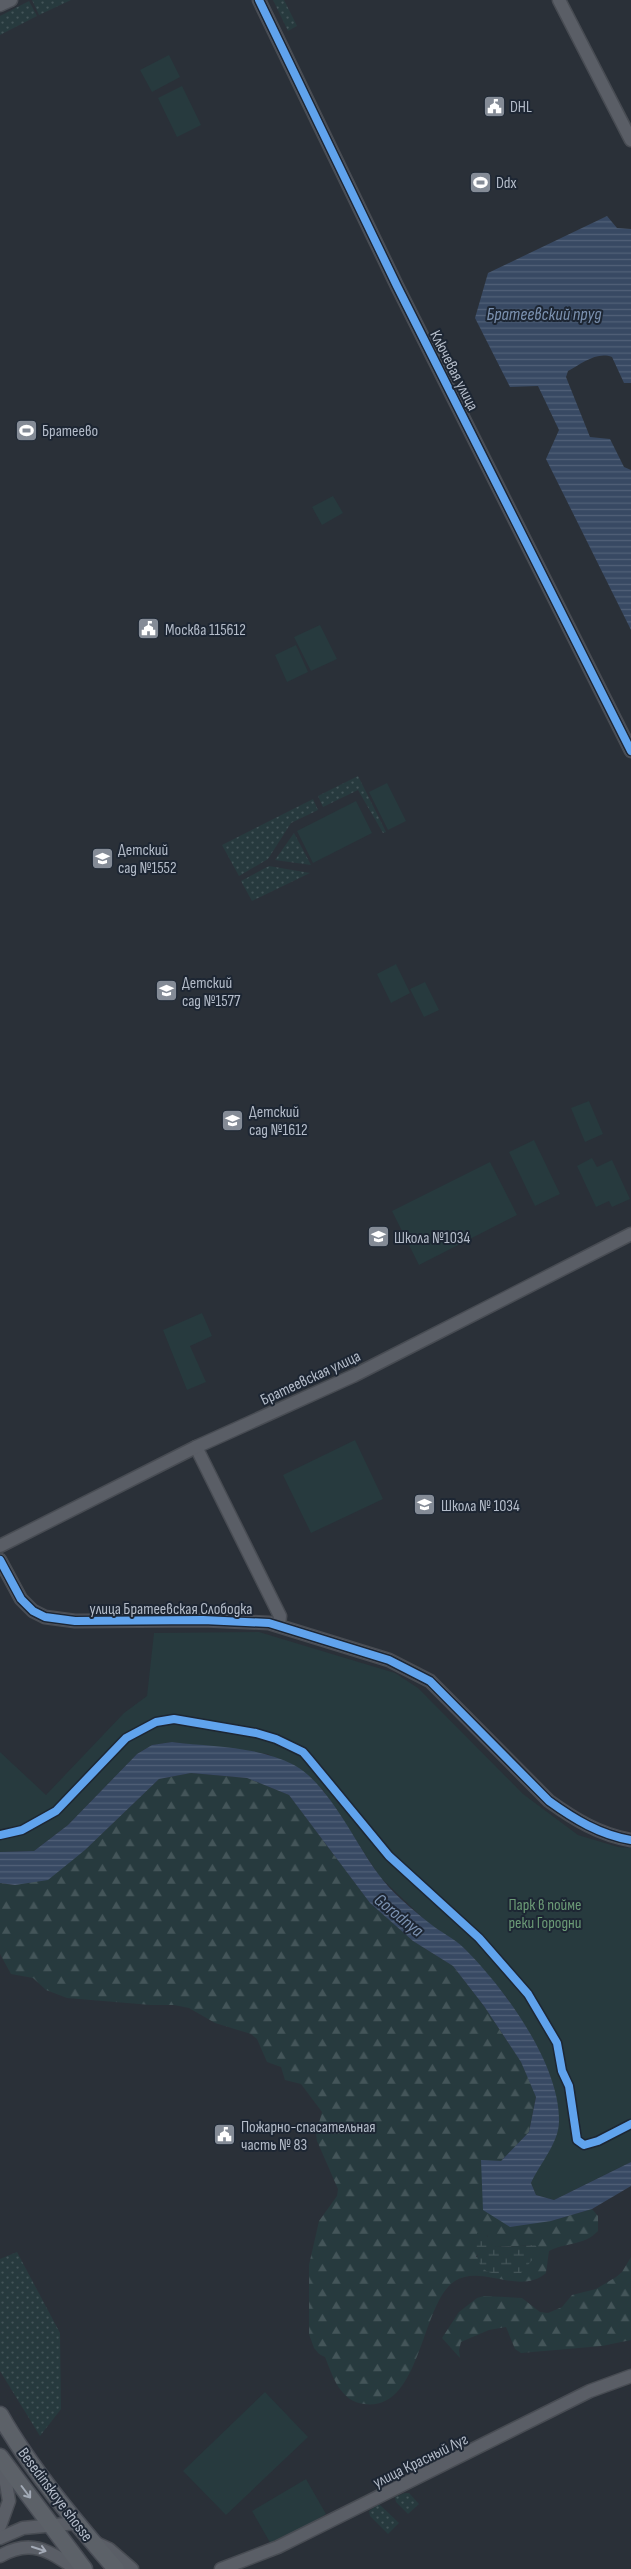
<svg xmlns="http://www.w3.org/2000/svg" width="631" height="2569" viewBox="0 0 631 2569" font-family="'Sofia Sans Condensed',sans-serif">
<defs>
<pattern id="grass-dots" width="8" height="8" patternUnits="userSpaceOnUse" patternTransform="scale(1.25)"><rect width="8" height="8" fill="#273a3e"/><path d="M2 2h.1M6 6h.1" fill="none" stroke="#445559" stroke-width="1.8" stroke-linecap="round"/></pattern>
<pattern id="forest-firs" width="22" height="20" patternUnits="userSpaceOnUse" patternTransform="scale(1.25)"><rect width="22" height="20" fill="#273a3e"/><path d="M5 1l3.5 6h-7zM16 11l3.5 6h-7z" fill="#445559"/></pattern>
<pattern id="wetland-marsh" width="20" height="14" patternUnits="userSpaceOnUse" patternTransform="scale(1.25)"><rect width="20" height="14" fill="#273a3e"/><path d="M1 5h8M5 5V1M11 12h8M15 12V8" fill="none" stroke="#445559"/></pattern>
<pattern id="water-rules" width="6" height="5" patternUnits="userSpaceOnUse" patternTransform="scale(1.25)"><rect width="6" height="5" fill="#384963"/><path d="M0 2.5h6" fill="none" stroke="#526178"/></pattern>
</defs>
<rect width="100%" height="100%" fill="#2a3038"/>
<!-- grass -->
<g fill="url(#grass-dots)">
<polygon points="32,0 71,0 39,15"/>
<polygon points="273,0 284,0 297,26 288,31"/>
<polygon points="29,1 37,16 0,35 0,16"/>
<polygon points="358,776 386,832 383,833 358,790 323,807 318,796"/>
<polygon points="313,799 318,810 291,823 268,859 239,876 222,845"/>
<polygon points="294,833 311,865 275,860"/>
<polygon points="269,866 310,873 252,901 241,881"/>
<polygon points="17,2252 60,2333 61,2409 40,2436 0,2371 0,2259"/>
<polygon points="405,2493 409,2493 419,2504 408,2514 396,2502 395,2497"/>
<polygon points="379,2504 399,2523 388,2534 370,2516 369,2511"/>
</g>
<!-- forest -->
<g fill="url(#forest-firs)" fill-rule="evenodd">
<path d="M191,1773L247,1778L289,1795L370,1903L413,1941L453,1966L484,2006L521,2062L536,2096L529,2132L501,2161L551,2221L592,2209L598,2216V2231C584,2246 566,2242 549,2251L546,2273C519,2296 482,2264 455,2281C420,2303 422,2412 364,2404C340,2401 333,2377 325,2357L319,2354L314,2348L309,2334V2265L319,2221L337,2196L338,2189L317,2141L316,2134L322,2112L301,2084L285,2080L281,2067L267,2062L257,2039L251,2034L215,2023L189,2008L174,2005H151L67,1998L46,1990L33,1978L11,1974L0,1954V1883L15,1885L85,1850L159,1779ZM487,2235L490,2242L496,2247L535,2245L476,2257Z"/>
<polygon points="631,2257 631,2340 602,2346 521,2353 515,2349 506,2327 489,2330 461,2342 459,2350 460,2358 442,2338 459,2312 477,2298 484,2296 522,2298 540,2312 548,2313 562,2307 572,2295 596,2289 616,2277 622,2272"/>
</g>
<!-- wetland -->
<path fill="url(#wetland-marsh)" d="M482,2230L496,2247L535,2245L541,2250L521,2273C482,2277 475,2272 477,2233Z"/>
<!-- green -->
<g fill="#273a3e">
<polygon points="169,55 180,77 152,92 140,70"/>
<polygon points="182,86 201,125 177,137 158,98"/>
<polygon points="333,496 343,513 322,525 312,507"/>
<polygon points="320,625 337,659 311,671 294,637"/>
<polygon points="296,645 308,672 287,682 275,655"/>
<polygon points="387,783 406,821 388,830 369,792"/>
<polygon points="356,801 372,833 313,863 297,831"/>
<polygon points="396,964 410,993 391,1003 377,974"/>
<polygon points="425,982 439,1010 424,1017 410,989"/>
<polygon points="589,1101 603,1134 585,1142 571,1108"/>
<polygon points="534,1140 560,1194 535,1206 509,1152"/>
<polygon points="592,1158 597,1167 612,1160 630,1199 612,1207 609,1201 596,1207 577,1166"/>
<polygon points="490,1162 517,1215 419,1265 392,1211"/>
<polygon points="202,1313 212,1336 190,1346 206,1382 187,1390 163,1330"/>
<polygon points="355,1440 383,1499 311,1533 283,1475"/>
<polygon points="259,1632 395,1673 418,1688 523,1794 578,1835 618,1847 631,1848 631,2162 554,2200 536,2195 531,2183 538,2167 553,2144 508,1999 464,1948 427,1922 380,1877 323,1790 268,1754 172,1742 152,1745 137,1754 68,1825 34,1851 0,1852 0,1752 46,1795 124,1713 147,1696 154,1633"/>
<polygon points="265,2392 308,2437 226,2515 183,2471"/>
<polygon points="306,2479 326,2514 272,2546 252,2511"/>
</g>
<!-- water -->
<g fill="url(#water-rules)">
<path d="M607,216L617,228L631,229V383H624L612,357C597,351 581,364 568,371L566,377L590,437L610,439L624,467L631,470V630L546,459L559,430L538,386L510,387L475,318L488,273Z"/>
<path d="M172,1742C212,1747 258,1746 294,1765C329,1784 355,1843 379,1875C391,1892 412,1909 428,1922C440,1932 454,1938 465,1949C504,1988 560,2064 559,2121C559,2143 540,2163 531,2183L536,2195L554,2200L631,2162V2186L592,2209L551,2221L510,2227L483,2210L481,2160L501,2161L529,2132L536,2097L521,2062L484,2006L453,1966L413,1941L370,1903L289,1795L247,1778L191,1773L159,1779L85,1850L48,1880L15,1885L0,1883V1852L34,1851L68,1825L137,1754L152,1745Z"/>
</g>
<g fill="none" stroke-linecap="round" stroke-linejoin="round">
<defs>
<g id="minor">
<polyline points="259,0 397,286 631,751"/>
<polyline points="559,0 631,140"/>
<polyline points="0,5 11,0"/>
<polyline points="196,1447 280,1616 279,1625"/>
<polyline points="0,1546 196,1447 353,1376 631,1234"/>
<path d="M0,1560L21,1599L33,1611L45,1617L75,1621L203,1620L269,1623L389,1660L430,1681L549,1801C574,1819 600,1835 631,1840"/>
<polyline points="0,2526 9,2501 2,2460"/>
<polyline points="0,2538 23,2528 77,2523"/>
<polyline points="96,2543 109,2549 132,2569"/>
<path d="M0,2556C31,2538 49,2551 76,2569"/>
<polyline points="221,2569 278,2547 590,2391 631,2376"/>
</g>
<g id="major">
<path d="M0,2415C30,2468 76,2523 116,2569"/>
<polyline points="0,2457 84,2569"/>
</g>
</defs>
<!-- minor casing -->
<use href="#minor" stroke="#484c53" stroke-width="15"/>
<!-- major casing -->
<use href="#major" stroke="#484c55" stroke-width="19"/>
<!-- minor -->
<use href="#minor" stroke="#5a5e66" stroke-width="12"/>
<!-- major -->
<use href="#major" stroke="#5c6168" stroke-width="16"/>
<defs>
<g id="cycleway">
<polyline points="259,0 397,286 631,751"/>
<path d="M0,1560L21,1599L33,1611L45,1617L75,1621L203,1620L269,1623L389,1660L430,1681L549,1801C574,1819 600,1835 631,1840"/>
<polyline points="0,1835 22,1830 56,1811 126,1738 156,1722 174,1719 256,1733 276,1739 303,1752 309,1759 389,1856 479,1938 528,1994 557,2043 562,2071 569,2086 577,2140 584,2145 598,2141 631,2124"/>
</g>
</defs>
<!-- cycleway casing -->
<use href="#cycleway" stroke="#1d2633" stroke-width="11"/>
<!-- cycleway -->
<use href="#cycleway" stroke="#60a3ed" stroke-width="8"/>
</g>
<!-- one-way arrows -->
<defs><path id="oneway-shaft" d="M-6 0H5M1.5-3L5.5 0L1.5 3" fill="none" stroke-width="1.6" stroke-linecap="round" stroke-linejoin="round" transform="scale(1.25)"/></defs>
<use stroke="#a2aab6" href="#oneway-shaft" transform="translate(26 2492) rotate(53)"/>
<use stroke="#a2a9b5" href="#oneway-shaft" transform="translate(39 2549) rotate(18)"/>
<!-- icons -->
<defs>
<symbol id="civic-square" viewBox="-11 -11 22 22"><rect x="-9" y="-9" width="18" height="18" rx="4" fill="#848b96" stroke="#1d2633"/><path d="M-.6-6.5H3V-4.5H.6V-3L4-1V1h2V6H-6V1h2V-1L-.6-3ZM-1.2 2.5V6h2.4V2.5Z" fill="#fff"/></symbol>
<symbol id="stadium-square" viewBox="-11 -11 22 22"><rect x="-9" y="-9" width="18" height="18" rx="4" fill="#848b96" stroke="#1d2633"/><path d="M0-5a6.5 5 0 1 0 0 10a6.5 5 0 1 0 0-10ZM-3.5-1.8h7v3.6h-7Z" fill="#fff"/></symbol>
<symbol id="school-square" viewBox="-11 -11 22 22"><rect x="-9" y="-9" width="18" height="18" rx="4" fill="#848b96" stroke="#1d2633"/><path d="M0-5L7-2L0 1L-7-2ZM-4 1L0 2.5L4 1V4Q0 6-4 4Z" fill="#fff"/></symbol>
</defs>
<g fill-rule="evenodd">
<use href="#civic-square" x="482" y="94" width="25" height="25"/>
<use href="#stadium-square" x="468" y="170" width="25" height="25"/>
<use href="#stadium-square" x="14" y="418" width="25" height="25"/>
<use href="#civic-square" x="136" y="616" width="25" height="25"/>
<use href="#school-square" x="90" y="846" width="25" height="25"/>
<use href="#school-square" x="154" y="978" width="25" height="25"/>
<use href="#school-square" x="220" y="1108" width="25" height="25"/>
<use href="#school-square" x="366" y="1224" width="25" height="25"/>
<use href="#school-square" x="412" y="1492" width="25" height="25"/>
<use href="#civic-square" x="212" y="2122" width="25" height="25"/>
</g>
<g text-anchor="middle" stroke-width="4" stroke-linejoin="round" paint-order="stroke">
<!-- poi labels -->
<g font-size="16" fill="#b4bcc9" stroke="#1d2633" text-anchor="start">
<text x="510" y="112">DHL</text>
<text x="496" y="188">Ddx</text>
<text x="42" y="436">Братеево</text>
<text x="165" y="635">Москва 115612</text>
<text x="118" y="855">Детский<tspan x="118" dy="18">сад №1552</tspan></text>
<text x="182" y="988">Детский<tspan x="182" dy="18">сад №1577</tspan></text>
<text x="249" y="1117">Детский<tspan x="249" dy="18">сад №1612</tspan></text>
<text x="394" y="1243">Школа №1034</text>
<text x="441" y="1511">Школа № 1034</text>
<text x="241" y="2132">Пожарно-спасательная<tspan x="241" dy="18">часть № 83</tspan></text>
</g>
<!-- street labels -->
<g font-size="16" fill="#b4bcc9" stroke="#1d2633">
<text transform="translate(455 370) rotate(63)" y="6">Ключевая улица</text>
<text transform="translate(310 1377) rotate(-25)" y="6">Братеевская улица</text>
<text x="171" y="1614">улица Братеевская Слободка</text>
<text transform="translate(420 2460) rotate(-26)" y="6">улица Красный Луг</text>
<text transform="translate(56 2494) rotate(53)" y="6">Besedinskoye shosse</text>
</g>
<!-- park labels -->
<g font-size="16" fill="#6b9a76" stroke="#1d2633">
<text x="545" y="1910">Парк в пойме<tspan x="545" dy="18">реки Городни</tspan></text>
</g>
<!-- water labels -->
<g font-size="18" font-style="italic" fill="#7c92b1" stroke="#1d2633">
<text x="544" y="320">Братеевский пруд</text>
<text transform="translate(399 1915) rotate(39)" y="6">Gorodnya</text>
</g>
</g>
</svg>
